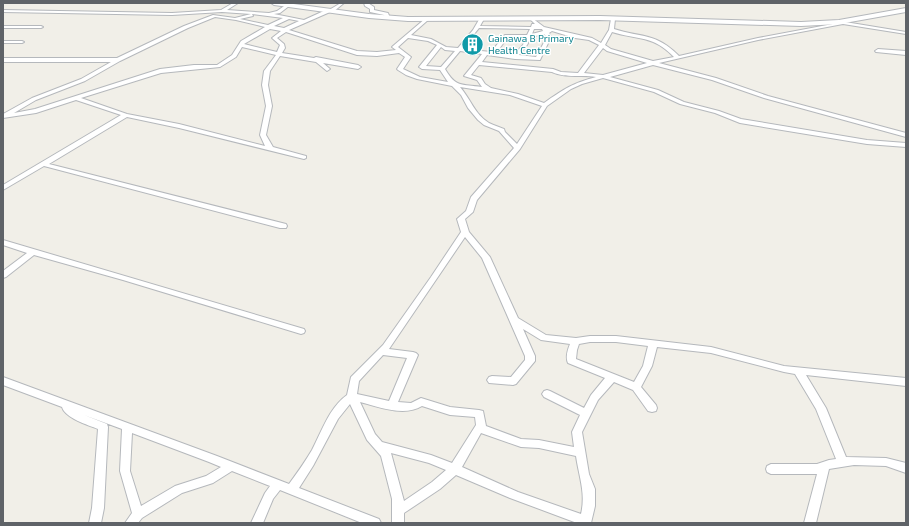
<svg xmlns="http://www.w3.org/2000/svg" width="909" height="526" viewBox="0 0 909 526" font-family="'Exo 2',sans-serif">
<rect width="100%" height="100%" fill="#f1efe8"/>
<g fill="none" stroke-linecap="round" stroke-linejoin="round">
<defs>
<g id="minor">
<path d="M233,3H238L227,10L269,13L277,11L287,4L289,5V6L280,13L274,14L304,20L326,10C333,10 337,3 344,3L333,12H330L289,30L357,51L377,52L396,50L392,47L393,46L426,18H428V20L411,35L431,39L446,47L458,48L473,30L480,18H482L484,19L480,26L531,27L532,24H535L530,19L532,18L544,27L592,38L601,43L609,30L611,19L613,18L615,19L614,29C642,38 655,32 679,56L758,38L838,23L837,22L839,21L906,32V34L843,24L758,40L659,63L716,78L768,96L906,133V137L764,98L712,80L653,65L610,77L658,90L684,102L719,111L741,119L867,140L906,143V147L867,144L740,123L715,113L680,104L654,92L603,78L582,84L571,89L547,106L520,149L477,200L473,212L465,219L469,232L490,257L518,318L546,335L576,338L590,336H616L711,347L784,366L906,378V386L806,375L826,408L846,457L886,458L906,463V473L886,466L854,465L829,469L816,523H804L817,474H771L767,472L766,469L767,466L771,464H817L829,460L836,459L816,409L795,374L784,372L711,353L657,347L652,366L641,387L656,405L657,408L656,411L652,412L648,411L633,390L614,382L598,400L582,432L589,474L595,489V506L591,523H577L510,498L456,475L440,489L404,513V523H392V499L381,456L367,440L350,404L338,419L313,466L299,488L379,519L381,523H362L280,490L273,499L263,523H251L265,493L270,486L232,471L213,483L182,493L142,518L138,523H125L132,513L120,471L122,429L84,415L107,424L108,427L104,508L101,523H89L92,508L98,429C88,425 65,418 62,407L3,385V377L217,456L289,484C297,473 305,462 312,450C322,431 329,408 347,395L351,377L383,345L431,277L461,232L457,219L466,211L471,197L514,148L499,131L484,125L478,120L468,108L461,95L452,86L417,79L406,75L398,70L397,69L405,57L399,53L377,56L357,55L286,32L277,38L284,44L285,48L282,53L314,58L316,57L358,65L361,67L358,69L323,63L330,69L327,71L316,62L280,56L270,71L268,85L272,106L266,135L273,147L306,156V158L304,159L179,128L127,117L49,164L286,224L287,226L286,228H280L44,166L3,190V185L121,115L76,100L36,113L3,118V114L5,113L32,98L81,79L111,62H3V58H117L184,26L213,15L235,18L251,14L222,12L172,15L3,12V10L172,13L221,10ZM252,14L283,18L268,25L240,19L253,16ZM215,17L236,20L265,27L241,41L232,55L217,65H194L160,69L35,109L14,113L36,100L85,81L120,61L188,28ZM289,19L299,21L284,28L274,26ZM479,28L530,29L527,35H505L491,52L462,49ZM270,29L281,31L272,38L280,45L277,52L244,44ZM534,29H542L543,31L532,34ZM552,31L575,38L589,40L599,45L578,73L561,72L553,69L482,62L487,55L515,59L540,60L551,37L549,33ZM612,32C638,40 653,35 674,57L653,61L611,49L605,45ZM544,34L547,37L536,57L519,55L527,45L531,37ZM508,37H526L523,45L514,55L496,53ZM408,38L428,41L437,45L419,67L422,69L440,70L448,82L420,77L403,69L411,57L398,47ZM242,47L276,55L264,71L262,85L266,106L260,135L265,146L179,124L127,114L81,98L161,73L220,67L236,57ZM441,47L445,50L455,51L441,67L426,66ZM603,48L607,51L647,63L603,75L584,73ZM460,51L482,54L464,76L477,80L482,87C462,84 456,88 445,69ZM479,65L552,72C567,79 581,74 596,77C573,83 564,89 544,103L518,94L491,88L485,84L481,78L471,75ZM460,87L510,95L542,106L517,144L505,132L504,129C499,127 493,125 489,123C475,115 470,98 460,87ZM465,237L482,258L525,356V360L511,377L492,376L489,377L487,380L489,383L513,385L516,384L535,361V356L523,329L541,340L570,344C568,349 565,357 568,363L605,378L591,395L584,408L550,391L547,390L544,391L542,394L544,397L580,415L572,432L574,447L539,440L521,439L486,426L483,411L479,410L450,407L421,398L411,403L398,402L418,355L416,353L413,352L389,349ZM590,342H616L648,346L643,366L634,382L576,359L577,350L579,344ZM383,355L407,358L389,401L357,394L359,381ZM360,402C378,407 405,417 422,406L450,415L475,417L476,425L452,463L431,455L382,442L375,434ZM132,433L209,462L221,467L206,476L175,486L141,506L130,471ZM481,433L521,447L539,448L576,456C579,477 586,493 581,514L518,492L462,467ZM391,453L429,463L446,470L432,482L404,501Z"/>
<polygon points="364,3 368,3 374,7 374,10 388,13 390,18 386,19 384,15 370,12 370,9 365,6"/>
<polygon points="3,26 41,26 43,27 41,28 3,28"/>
<polygon points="3,41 22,41 24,42 22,43 3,43"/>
<polygon points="878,49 906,51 906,55 876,52 875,51"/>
<polygon points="3,240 304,329 305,331 304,333 301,334 123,280 34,255 6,277 3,278 3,271 27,253 3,245"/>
</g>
<polygon id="tertiary" points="271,3 286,3 369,14 408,17 600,16 801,22 839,20 906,8 906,12 839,24 801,26 600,20 408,21 369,18 274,5"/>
</defs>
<!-- minor casing -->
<use href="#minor" stroke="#b5b8bc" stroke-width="2"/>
<!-- tertiary casing -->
<use href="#tertiary" stroke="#b5b8bc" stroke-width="2"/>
<!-- minor -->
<use href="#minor" fill="#fff" fill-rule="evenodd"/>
<!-- tertiary -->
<use href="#tertiary" fill="#fff" fill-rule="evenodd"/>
</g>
<!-- icons -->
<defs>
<symbol id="building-disc" viewBox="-11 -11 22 22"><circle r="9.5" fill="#0f9aa8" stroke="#fff"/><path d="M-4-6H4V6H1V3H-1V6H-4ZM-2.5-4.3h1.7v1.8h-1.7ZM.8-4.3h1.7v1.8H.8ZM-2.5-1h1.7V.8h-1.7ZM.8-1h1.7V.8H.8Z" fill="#fff"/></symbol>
</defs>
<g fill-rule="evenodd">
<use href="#building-disc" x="460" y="32" width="25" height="25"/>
</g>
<g text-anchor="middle" stroke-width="3" stroke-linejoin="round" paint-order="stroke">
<!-- far-culture labels -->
<g font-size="10" fill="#0d838f" stroke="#fff" text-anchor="start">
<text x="488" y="42">Gainawa B Primary<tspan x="488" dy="12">Health Centre</tspan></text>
</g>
</g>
<!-- border -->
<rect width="909" height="526" fill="none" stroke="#5f6368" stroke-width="8"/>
</svg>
